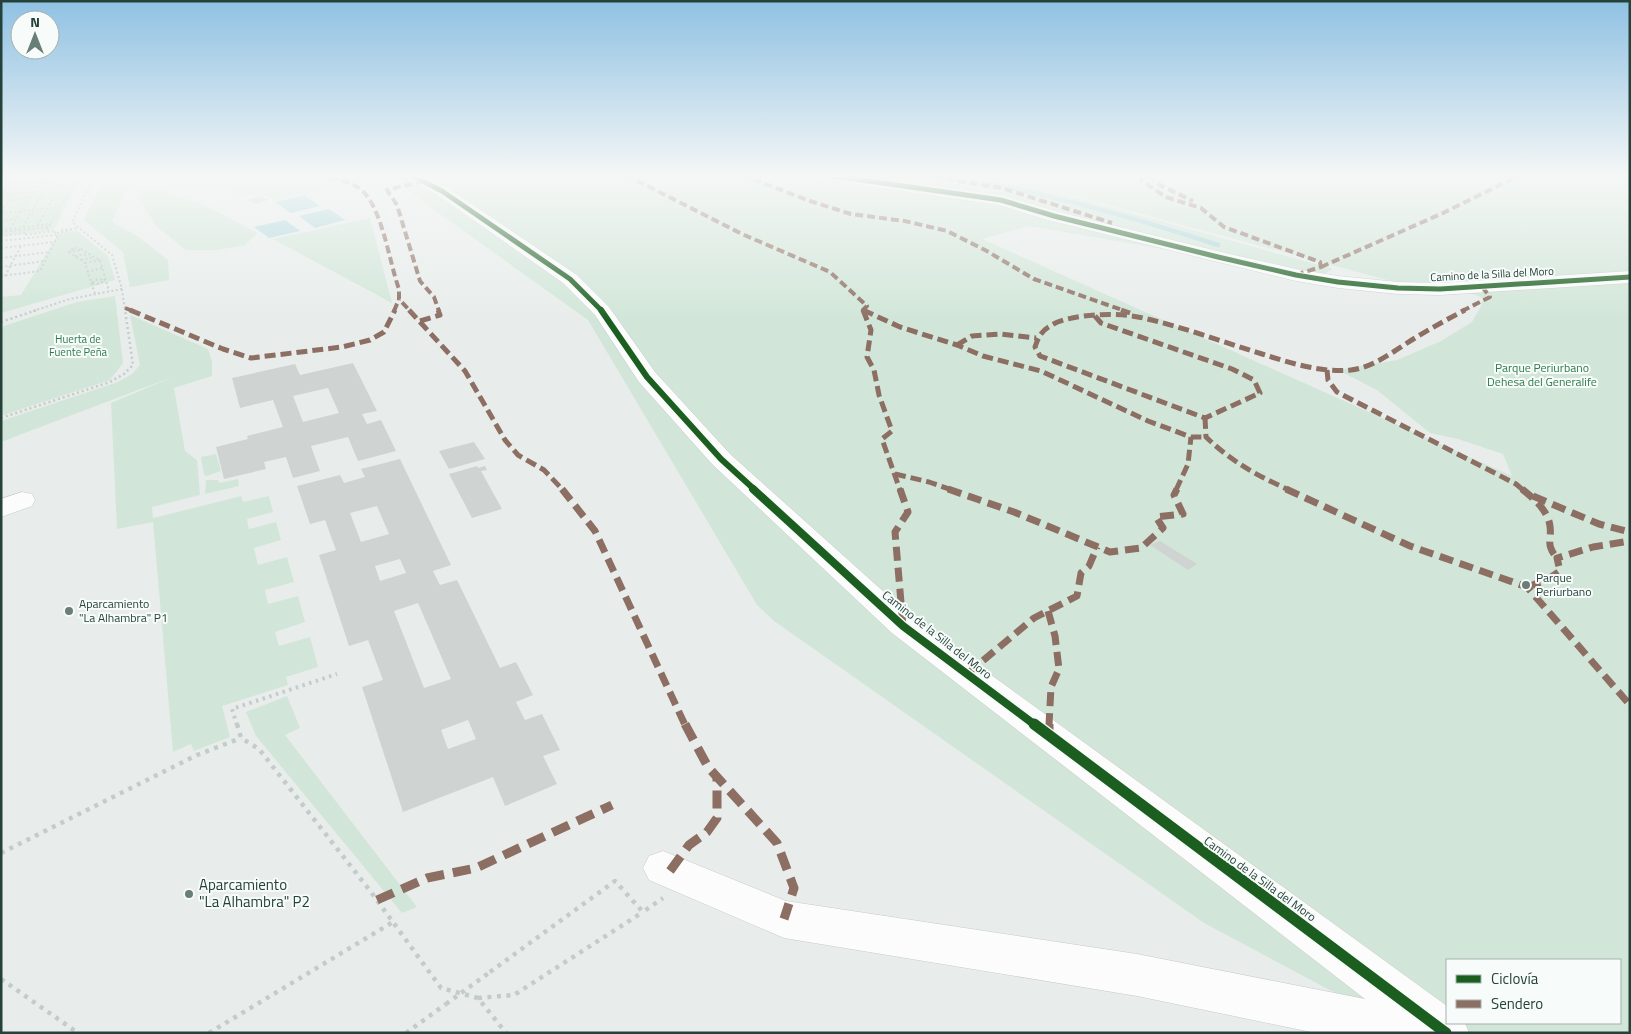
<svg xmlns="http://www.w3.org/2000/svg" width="1631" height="1034" viewBox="0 0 1631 1034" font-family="'Titillium Web',sans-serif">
<rect width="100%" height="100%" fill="#e8edeb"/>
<!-- green -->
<g fill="#d1e6d8" fill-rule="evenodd">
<polygon points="13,175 82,175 53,231 1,236 1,192"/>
<polygon points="106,175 133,175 112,222 137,236 168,260 169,280 130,287 123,252 84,220"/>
<path d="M191,175H974L1027,184L1333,269L1320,276L1029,226L982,239L1512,476L1503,454L1458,439L1430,433L1377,390L1338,370L1397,360L1441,341L1472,322L1481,306L1483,298L1467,292L1406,285L1060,192L985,175H1630V1033H1410L1204,923L774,621L757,605L588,320L387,176L276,200L261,194L241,195L191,179ZM1447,960H1620V1023H1447Z"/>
<polygon points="137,182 209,207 257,233 245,245 216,250 186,250 156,226 140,200"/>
<polygon points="370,218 392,303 273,239"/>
<polygon points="77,231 108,256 115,280 1,313 1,297 21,295 59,233"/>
<polygon points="115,296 123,363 110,380 1,416 1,327 77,302"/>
<polygon points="130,315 208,349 212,361 212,376 174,388 185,451 197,460 200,495 152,507 153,518 241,496 243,502 269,496 273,512 247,519 249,529 276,522 281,540 254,548 258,565 287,557 294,582 265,590 268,604 298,596 305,622 275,632 279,646 310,637 318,667 286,677 288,685 222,706 230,737 194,751 191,744 173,752 153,522 117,529 111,403 175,376 1,442 1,421 118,382 132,374 140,365"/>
<polygon points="216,454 221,471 207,476 204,475 201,457"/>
<polygon points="238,479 239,486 205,494 206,480 218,480 219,483"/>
<polygon points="287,696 300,728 285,735 417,907 402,913 256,736 246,712"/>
</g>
<!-- water -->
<g fill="#a9d4db">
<polygon points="304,195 320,206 291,213 275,202"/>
<polygon points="329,209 345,220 315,228 299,216"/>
<polygon points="285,220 300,231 269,238 254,227"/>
</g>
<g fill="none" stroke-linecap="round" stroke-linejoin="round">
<!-- stream -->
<path stroke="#a9d4db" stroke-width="4.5" d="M942,175C1036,190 1127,215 1218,245"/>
</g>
<!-- building -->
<g fill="#cfd4d2" fill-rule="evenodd">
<polygon points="261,196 269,200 255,204 248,200"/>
<path d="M353,363L377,411L362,414L367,424L381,420L396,451L358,461L348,437L311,446L320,471L293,478L286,457L264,462L266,469L224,479L216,447L248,439L247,436L283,427L273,400L240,408L232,378L295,364L300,375ZM328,388L339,413L303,422L293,396Z"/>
<polygon points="474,442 485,459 449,469 439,451"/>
<path d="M400,459L451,565L433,571L440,585L457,580L500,668L516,662L533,695L516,702L525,720L542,714L560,750L543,756L557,784L505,806L493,777L403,812L362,687L383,680L368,640L349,646L319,555L336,550L325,520L310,524L297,486L340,475L344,483L365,477L361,469ZM377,506L389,534L361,542L350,513ZM400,559L406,573L380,581L375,566ZM418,603L451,679L424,688L394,611ZM468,720L476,739L448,749L441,730Z"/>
<polygon points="477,466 478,468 485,466 487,470 481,471 502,509 472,518 449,474"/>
<polygon points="1160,541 1197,564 1188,570 1150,545"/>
</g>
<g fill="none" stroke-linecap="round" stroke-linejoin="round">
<defs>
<g id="minor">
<polygon points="403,175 422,175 448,188 577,275 609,307 655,372 730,454 914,619 1447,1006 1447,1023 1465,1023 1469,1033 1316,1033 1137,996 784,938 649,880 643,868 649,856 663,851 786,901 1137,954 1365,999 892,633 712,464 639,382 595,315 563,283 436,194 406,178"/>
<polygon points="819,175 858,175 1001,195 1059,212 1221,252 1296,269 1338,276 1398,282 1440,283 1630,271 1630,283 1440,295 1398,294 1338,288 1296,281 1218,262 1048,220 999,205 827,180 822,178"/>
<polygon points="22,492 32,494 35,500 32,506 1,517 1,499"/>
</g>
</defs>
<!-- minor casing -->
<use href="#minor" stroke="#c5cac8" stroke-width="1"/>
<!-- path-far3 -->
<g stroke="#c3ccca" stroke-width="2" stroke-dasharray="2 2.5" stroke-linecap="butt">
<polyline points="95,175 72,222 112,255 122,289 125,311"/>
<polyline points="15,177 37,175"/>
<polyline points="1,181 6,175"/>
<polyline points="10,184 76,177"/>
<polyline points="54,185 61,175"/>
<polyline points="39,188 47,175"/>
<polyline points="1,189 3,189"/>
<polyline points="8,190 72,184"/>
<polyline points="2,195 71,187"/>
<polyline points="2,195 16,175"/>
<polyline points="10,200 28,198"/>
<polyline points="1,212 13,194"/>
<polyline points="1,213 60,207"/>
<polyline points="1,221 15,219"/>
<polyline points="38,225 58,189"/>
<polyline points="23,227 45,189"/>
<polyline points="10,229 32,190"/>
<polyline points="1,230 51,224"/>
<polyline points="47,230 78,175"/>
<polyline points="1,232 50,227"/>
<polyline points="57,233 71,230 62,230 79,228"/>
<polyline points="1,236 26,233"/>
<polyline points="1,241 54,235"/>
<polyline points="1,248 55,242"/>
<polygon points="74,248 81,250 69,252"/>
<polyline points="81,249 100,260 109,291"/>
<polyline points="69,252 85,263 95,294"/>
<polyline points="75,256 89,254"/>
<polyline points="1,258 49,252"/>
<polyline points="81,260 94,257"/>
<polyline points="85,263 100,260"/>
<polyline points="1,267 45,261"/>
<polyline points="87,272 102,268"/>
<polyline points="1,276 40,271 58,235 54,235 56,231 24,235 24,233"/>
<polyline points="5,276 21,246"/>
<polygon points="104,279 105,281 97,284 91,283 95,280"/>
<polyline points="33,311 70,299 122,289"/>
</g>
<!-- path-far2 -->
<g stroke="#c3ccca" stroke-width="2.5" stroke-dasharray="2 3" stroke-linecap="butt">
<polyline points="1,322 37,310"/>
<polyline points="1,418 110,382 124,374 133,365 125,310"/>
</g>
<!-- path-far1 -->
<polyline stroke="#c3ccca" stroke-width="4" stroke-dasharray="2.5 4.5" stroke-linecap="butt" points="237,725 232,709 337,674"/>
<!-- path -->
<g stroke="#c3ccca" stroke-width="4.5" stroke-dasharray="4 5.5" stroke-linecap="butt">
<polyline points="237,724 241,738 259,749 371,892 441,988 478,998 506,1033"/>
<polyline points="1,853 197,755 241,738"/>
<polyline points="490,972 615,881 643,912 663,898"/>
<polyline points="1,979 78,1033"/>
<polyline points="478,998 514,995 643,912"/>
<polyline points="209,1033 393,922"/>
<polyline points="406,1033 446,1004"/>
</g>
<!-- minor -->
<use href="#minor" fill="#fcfcfc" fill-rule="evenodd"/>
<!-- path-bridge -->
<polyline stroke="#c3ccca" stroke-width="4.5" stroke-dasharray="4 5.5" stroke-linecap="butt" points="446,1004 490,972"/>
<!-- quiet-far3 -->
<g stroke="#8d6e63" stroke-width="4" stroke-dasharray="8 4" stroke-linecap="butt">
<path d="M318,175C332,178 347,180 359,188C382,204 389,262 399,289V299L410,311"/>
<polyline points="626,175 742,234 830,272 867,306 863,310 866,311"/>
<polyline points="742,175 810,201 851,214 905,221 947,231 985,250 1034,279 1125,311"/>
<polyline points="922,175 1002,188 1112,223"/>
<polyline points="1138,175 1142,181 1166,197 1201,208 1224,227 1320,262 1321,267 1301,273"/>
<polyline points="1149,175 1156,183 1193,201"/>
<polyline points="424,181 387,190 397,205 420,281 434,297 439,311"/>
<polyline points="1321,267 1443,213 1520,175"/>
<polyline points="125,308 133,311"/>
<polyline points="394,311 399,299"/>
<polyline points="1462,311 1490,297 1483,288"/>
</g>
<!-- quiet-far2 -->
<g stroke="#8d6e63" stroke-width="5" stroke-dasharray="11 5" stroke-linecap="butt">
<polyline points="130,310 223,349 251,358 342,347 370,340 384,332 395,310"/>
<polyline points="409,310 465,371 505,440 518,455 544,470 563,490"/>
<polyline points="863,310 900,327 957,345 983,356 1041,371 1148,421 1191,437 1206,437"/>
<polyline points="863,310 871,330 867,357 874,370 879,395 892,431 882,439 900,490"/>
<polyline points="1121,310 1130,313"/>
<path d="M1095,316L1101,323L1232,369L1254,380L1260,393L1205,418L1040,356L1035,347C1038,338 1041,331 1050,326C1070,313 1120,312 1143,318C1183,327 1223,342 1262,354C1290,363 1322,373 1351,370C1375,367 1395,350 1415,338C1431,328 1448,319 1465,310"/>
<polyline points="420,321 440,315 438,310"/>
<polyline points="957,345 972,336 1001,334 1036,338"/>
<polyline points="1327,370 1328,380 1337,392 1516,484 1523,490"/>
<path d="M1205,418L1206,437C1232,462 1256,475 1289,490"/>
<polyline points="895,474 929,482 952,490"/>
<polyline points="1176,490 1188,464 1191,437"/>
</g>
<!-- quiet-far1 -->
<g stroke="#8d6e63" stroke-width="7" stroke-dasharray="14 7" stroke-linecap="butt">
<polyline points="562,489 595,531 685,725"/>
<polyline points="900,489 908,512 895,532 903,626"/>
<polyline points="948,489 1014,512 1110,552 1141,548 1163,528 1156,517 1183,514 1174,495 1177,489"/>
<polyline points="1286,489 1410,546 1527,587 1630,705"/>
<path d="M1522,489C1533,498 1548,510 1550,526C1552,541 1545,544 1557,558"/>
<polyline points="1533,496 1599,524 1630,532"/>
<polyline points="1527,587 1547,580 1560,571 1557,558 1593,547 1630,541"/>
<polyline points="1048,611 1055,636 1059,669 1051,687 1049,725"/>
<polyline points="967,674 1034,618 1077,596 1081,573 1089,566 1097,547"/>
</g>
<!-- quiet -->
<g stroke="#8d6e63" stroke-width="9" stroke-dasharray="18 9" stroke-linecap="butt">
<polyline points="685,724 708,767 777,843 794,888 784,919"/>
<polyline points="1049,736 1049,724"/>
<polyline points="670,871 689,845 707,832 717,818 717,777"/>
<polyline points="377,900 427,878 476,868 612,805"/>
</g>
<defs>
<g id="cycleway-far3">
<polyline points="411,175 442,191 570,279 602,311"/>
<polyline points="827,175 1001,200 1054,216 1218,257 1296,275 1338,282 1398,288 1440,289 1630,277"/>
</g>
<polyline id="cycleway-far2" points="601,310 647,377 721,459 755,490"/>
<polyline id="cycleway-far1" points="753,489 903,626 1035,725"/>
<polyline id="cycleway" points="1034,724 1446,1033"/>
</defs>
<!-- cycleway-far3 casing -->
<use href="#cycleway-far3" stroke="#f7fbf9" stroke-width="7"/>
<!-- cycleway-far2 casing -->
<use href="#cycleway-far2" stroke="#f7fbf9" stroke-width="9"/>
<!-- cycleway-far1 casing -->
<use href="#cycleway-far1" stroke="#f7fbf9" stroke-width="11"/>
<!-- cycleway casing -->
<use href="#cycleway" stroke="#f7fbf9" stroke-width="14"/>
<!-- cycleway-far3 -->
<use href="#cycleway-far3" stroke="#1b5e20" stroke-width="5"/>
<!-- cycleway-far2 -->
<use href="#cycleway-far2" stroke="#1b5e20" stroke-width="6"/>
<!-- cycleway-far1 -->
<use href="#cycleway-far1" stroke="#1b5e20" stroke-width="8"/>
<!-- cycleway -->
<use href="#cycleway" stroke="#1b5e20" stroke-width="11"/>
</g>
<!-- sky -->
<linearGradient id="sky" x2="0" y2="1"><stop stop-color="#8fc1e3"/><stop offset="0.55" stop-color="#f5f7f6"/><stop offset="1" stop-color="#f5f7f6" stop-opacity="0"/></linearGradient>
<rect width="1631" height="320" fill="url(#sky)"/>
<!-- markers -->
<g fill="#697e78" stroke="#f7fbf9" stroke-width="2">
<circle cx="1526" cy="585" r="5"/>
<circle cx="69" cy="611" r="5"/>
<circle cx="189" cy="894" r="5"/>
</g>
<g text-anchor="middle" stroke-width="4" stroke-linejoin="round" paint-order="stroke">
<!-- far-street labels -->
<g font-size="11" fill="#24423a" stroke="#f7fbf9">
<text transform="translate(1492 274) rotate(-3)" y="4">Camino de la Silla del Moro</text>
</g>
<!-- far-park labels -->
<g font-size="11" fill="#2d7a4b" stroke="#f7fbf9">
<text x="78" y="343">Huerta de<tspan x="78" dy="13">Fuente Peña</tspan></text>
</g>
<!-- park labels -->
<g font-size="12" fill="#2d7a4b" stroke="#f7fbf9">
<text x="1542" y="372">Parque Periurbano<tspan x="1542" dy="14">Dehesa del Generalife</tspan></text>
</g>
<!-- poi labels -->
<g font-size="12" fill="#24423a" stroke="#f7fbf9" text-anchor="start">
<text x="1536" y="582">Parque<tspan x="1536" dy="14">Periurbano</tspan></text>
<text x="79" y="608">Aparcamiento<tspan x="79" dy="14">"La Alhambra" P1</tspan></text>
</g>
<!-- street labels -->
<g font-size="12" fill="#24423a" stroke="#f7fbf9">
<text transform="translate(937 635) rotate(38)" y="4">Camino de la Silla del Moro</text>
<text transform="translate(1260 879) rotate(36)" y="4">Camino de la Silla del Moro</text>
</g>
<!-- near-poi labels -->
<g font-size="15" fill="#24423a" stroke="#f7fbf9" text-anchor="start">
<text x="199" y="890">Aparcamiento<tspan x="199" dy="17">"La Alhambra" P2</tspan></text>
</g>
</g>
<!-- border -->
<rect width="1631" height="1034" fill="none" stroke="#24423a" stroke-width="5"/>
<!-- legend -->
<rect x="1446" y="959" width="175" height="65" fill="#f7fbf9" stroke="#a3b1ad"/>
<rect x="1456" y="975" width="25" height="8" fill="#1b5e20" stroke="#a3b1ad"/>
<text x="1491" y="984" font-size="15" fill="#24423a">Ciclovía</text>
<rect x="1456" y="1000" width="25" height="8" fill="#8d6e63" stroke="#a3b1ad"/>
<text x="1491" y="1009" font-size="15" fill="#24423a">Sendero</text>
<!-- north arrow -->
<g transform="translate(35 35)"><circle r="24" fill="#f7fbf9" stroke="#a3b1ad"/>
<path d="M0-4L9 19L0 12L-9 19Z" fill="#697e78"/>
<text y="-8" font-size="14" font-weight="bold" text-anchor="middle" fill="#24423a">N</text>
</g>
</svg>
